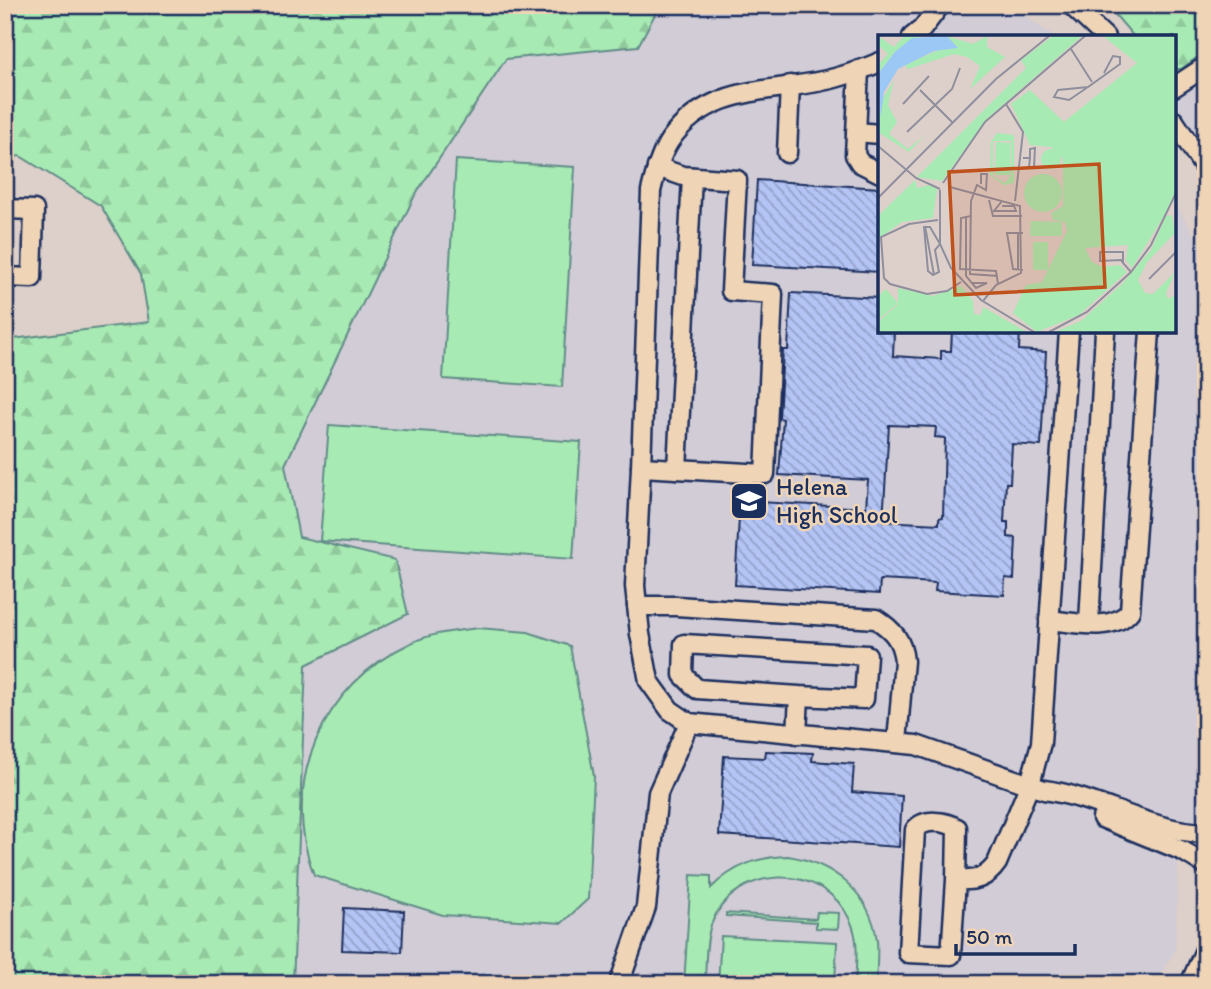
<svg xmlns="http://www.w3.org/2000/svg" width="1211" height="989" viewBox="0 0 1211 989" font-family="Itim,sans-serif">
<defs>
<pattern id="forest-firs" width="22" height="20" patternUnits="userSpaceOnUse" patternTransform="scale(1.75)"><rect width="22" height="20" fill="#a8eab3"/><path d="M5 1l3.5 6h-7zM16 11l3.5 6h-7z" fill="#90c99c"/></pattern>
<pattern id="building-back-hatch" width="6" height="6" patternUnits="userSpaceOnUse" patternTransform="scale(1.75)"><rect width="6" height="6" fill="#b4c4f4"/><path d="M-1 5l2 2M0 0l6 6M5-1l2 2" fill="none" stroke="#92a0c9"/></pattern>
</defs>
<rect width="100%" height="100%" fill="#ddcfc9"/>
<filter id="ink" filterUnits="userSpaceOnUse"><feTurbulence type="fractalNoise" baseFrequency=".0143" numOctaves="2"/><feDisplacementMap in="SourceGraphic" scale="14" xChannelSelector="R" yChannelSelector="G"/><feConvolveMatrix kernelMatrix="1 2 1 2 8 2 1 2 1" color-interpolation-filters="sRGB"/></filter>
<g filter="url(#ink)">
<!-- built -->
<g fill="#d1ccd6">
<polygon points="660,5 1009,5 1055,37 880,37 880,331 1174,331 1174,201 1206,257 1206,821 1178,865 1175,951 1154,984 293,984 306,665 395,560 299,538 285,465 415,195 506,59 637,46"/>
<polygon points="1206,51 1206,170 1194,153 1174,106 1174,76 1181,69"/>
</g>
<!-- forest -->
<g fill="url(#forest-firs)" stroke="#628c88" stroke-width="2">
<polygon points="5,5 660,5 638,46 506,59 415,195 285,465 299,537 395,560 408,614 306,665 293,984 5,984 5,340 149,322 141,274 101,206 20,156 5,158"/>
<polygon points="1107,5 1206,5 1206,51 1181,69 1174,69 1174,37 1134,37"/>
</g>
<!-- park -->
<g fill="#a8eab3" stroke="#628c88" stroke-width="2">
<polygon points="456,160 575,167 562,387 443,379"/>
<polygon points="329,425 581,442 573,559 320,541"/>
<path d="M478,628L528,632L570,646L594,776L588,899L562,923L443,915L314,875C279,784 322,684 411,643C432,633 455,631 478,628Z"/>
<path d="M788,856C833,863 870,892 877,940C878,954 877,969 876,984H855C856,962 860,941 850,920C823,861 734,864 711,925C705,943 706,965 705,984H684L691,875L711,876V888C733,866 757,857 788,856Z"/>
<polygon points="817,912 839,913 838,929 816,928 816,922 726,916 726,913 816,919"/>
<polygon points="721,936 837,942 835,984 718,984"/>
<polygon points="377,977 449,981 451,984 325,984"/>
</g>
<!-- building -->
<g fill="url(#building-back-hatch)" stroke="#1b2f5e" stroke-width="2" fill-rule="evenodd">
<polygon points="757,180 880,188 880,272 752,265"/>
<path d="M791,293L880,298V331H894L893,356L941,359V351H951L952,331H1020L1019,350L1046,352L1041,446L1012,444L1010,483H1006L1004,522H1008V537L1016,538L1014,579L1005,578L1004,595L935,591L936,583L880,580L879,594L735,585L740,501L866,508L868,480L779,475L783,419L779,418L783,350H788ZM889,425L936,427L935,437L945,438L943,517L939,518V524L883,521Z"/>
<polygon points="766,751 813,753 812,761 854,764 852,792 902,796 899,847 719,835 724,756 765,758"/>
<polygon points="344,908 404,911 402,952 342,950"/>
</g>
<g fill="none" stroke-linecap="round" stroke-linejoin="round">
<defs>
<g id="minor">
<polyline points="1071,5 1105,37"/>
<polyline points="912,37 922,29 940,5"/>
<path d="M880,62C866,68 850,74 835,78C776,94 711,82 670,140C660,155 655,174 651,191L641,467L635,586L640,634L649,681L670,710L689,723L916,745L1044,790C1099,797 1149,832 1206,833"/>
<polyline points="859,70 855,155 860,163 880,173"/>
<polyline points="1174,87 1206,66"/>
<polyline points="1174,121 1206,170"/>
<polyline points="856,132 880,134"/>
<polyline points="787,153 790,85"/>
<polyline points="5,209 34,210 32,278 5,277"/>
<polyline points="641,467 765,474 773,294 731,291 737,180 683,176 657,167"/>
<polyline points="677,469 692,177"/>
<path d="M637,606H676L876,619C893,630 902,640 904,661L897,742"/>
<path d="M1049,620C1074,622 1113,633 1130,611L1150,331"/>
<polyline points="1089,623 1105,331"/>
<polyline points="797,734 799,696 864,699 867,655 684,644 683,675 697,689 799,696"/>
<polyline points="1102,818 1183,851 1206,865"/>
<path d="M956,880L951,955L908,953L915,830C924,818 945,821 957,828L956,880C975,881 986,879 997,863L1030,784L1041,743L1069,331"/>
<polyline points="619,984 646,907 658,793 689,723"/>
<polyline points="1190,984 1206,948"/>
</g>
</defs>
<!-- minor casing -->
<use href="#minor" stroke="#1b2f5e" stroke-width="23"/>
<!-- minor -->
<use href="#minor" stroke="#efd4b6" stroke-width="18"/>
</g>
</g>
<!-- icons -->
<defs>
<symbol id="school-square" viewBox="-11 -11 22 22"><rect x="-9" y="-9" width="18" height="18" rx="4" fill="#1b2f5e" stroke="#efd4b6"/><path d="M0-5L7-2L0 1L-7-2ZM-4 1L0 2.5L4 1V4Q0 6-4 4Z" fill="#fff"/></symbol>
</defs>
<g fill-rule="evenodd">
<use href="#school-square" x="727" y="479" width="44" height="44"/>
</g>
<g text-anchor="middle" stroke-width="5" stroke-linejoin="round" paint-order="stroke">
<!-- poi labels -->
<g font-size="24" fill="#1b2f5e" stroke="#efd4b6" text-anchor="start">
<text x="776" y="495">Helena<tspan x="776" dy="28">High School</tspan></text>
</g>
</g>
<!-- overview -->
<g transform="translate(878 35)">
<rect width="298" height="298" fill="#ddcfc9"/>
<path d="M0,1L16,12L26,1H42L17,17L0,39V30L10,19L0,10ZM69,1L95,9L109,1V12L127,22L92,54L102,31L89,22L76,19L30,34L27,30L76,8ZM175,1H204L110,83L64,146L39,142L148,33L143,25ZM225,1H297V163L254,233L248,225L250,210L207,213L214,227L224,232L242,230L249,237L201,280L159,297L135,278L148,250L164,247L189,196L187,187L175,185L173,178L185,171V124L173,112L152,110L133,69L152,55L186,87L259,28ZM16,45L10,70L19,87L11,99L30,114L47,100L31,117L0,97L2,68ZM37,145L39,153L52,150L59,154L55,183L24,187L0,204V181ZM294,180L297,198L269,227L260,245L267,258L275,259L297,237L288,258L290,264L297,260V297H177L203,286L244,249L273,215L288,181ZM83,251L95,266L96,279L103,280L105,272L149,297H0V287L20,269V253L55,261Z" fill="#a8eab3"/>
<path d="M119,98L136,100V148L126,150L112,140L113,107ZM115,106H133V140L127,148L115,141ZM118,107L132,108V140H117ZM163 124a10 10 0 1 1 20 0a10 10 0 1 1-20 0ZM146 158a19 19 0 1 1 38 0a19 19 0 1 1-38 0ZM153,186L184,187V201H152ZM155,207H170V235H155ZM8,254L20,268L0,285V261Z" fill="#a8eab3" fill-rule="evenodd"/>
<path d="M69,1L80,13L56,16L20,34L6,57L3,82L0,39L17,17L34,3Z" fill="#9cc8f6"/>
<path fill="none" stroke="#8f8f9e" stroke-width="2" d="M193,14L214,47M210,52L191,65L176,62L180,55L210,52L242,29V22L235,21L226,38M42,55L75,88M25,69L51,41M128,69L145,97L137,166M29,97L74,54L82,33M0,111L38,143L62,154M145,123H152V114L157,113L156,132H151L152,123M65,148L107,87L207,1M103,149V139H109L108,155L99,150L93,166L92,239L120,241M72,152L142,171L143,238L118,250L105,266M62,155V209L73,233L103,265L156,297M0,163L118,44L171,1M111,165L115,181H144M124,166L116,176H138L136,171H124M88,181V241L98,253L109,248H94M93,181L83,183L82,234L118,236L120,249M60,185L31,189L3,202L6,243L12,249L49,259L69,256L83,247M47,191L56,240M46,192H52L62,209L57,215L61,237L55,240L50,236ZM140,198V234M245,228V217H222V226L243,225L245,228L253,237M145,235L135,234L129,198H145M271,244L298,217M171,297L209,277L253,237L273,210L298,158"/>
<path fill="#bf511c" fill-opacity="0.15" stroke="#bf511c" stroke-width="3.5" d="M221,129L227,252L77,260L71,137Z"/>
<rect width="298" height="298" fill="none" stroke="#1b2f5e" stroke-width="3.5"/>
</g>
<!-- margin -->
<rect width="1211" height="989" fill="none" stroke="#efd4b6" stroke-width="28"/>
<rect x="14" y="14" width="1183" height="961" fill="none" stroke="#1b2f5e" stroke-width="2.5" filter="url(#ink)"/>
<!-- scale -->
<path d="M956 944v10h119v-10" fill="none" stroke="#1b2f5e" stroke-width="3.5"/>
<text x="966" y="944" font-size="21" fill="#1b2f5e" stroke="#efd4b6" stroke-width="5" paint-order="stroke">50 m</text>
</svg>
